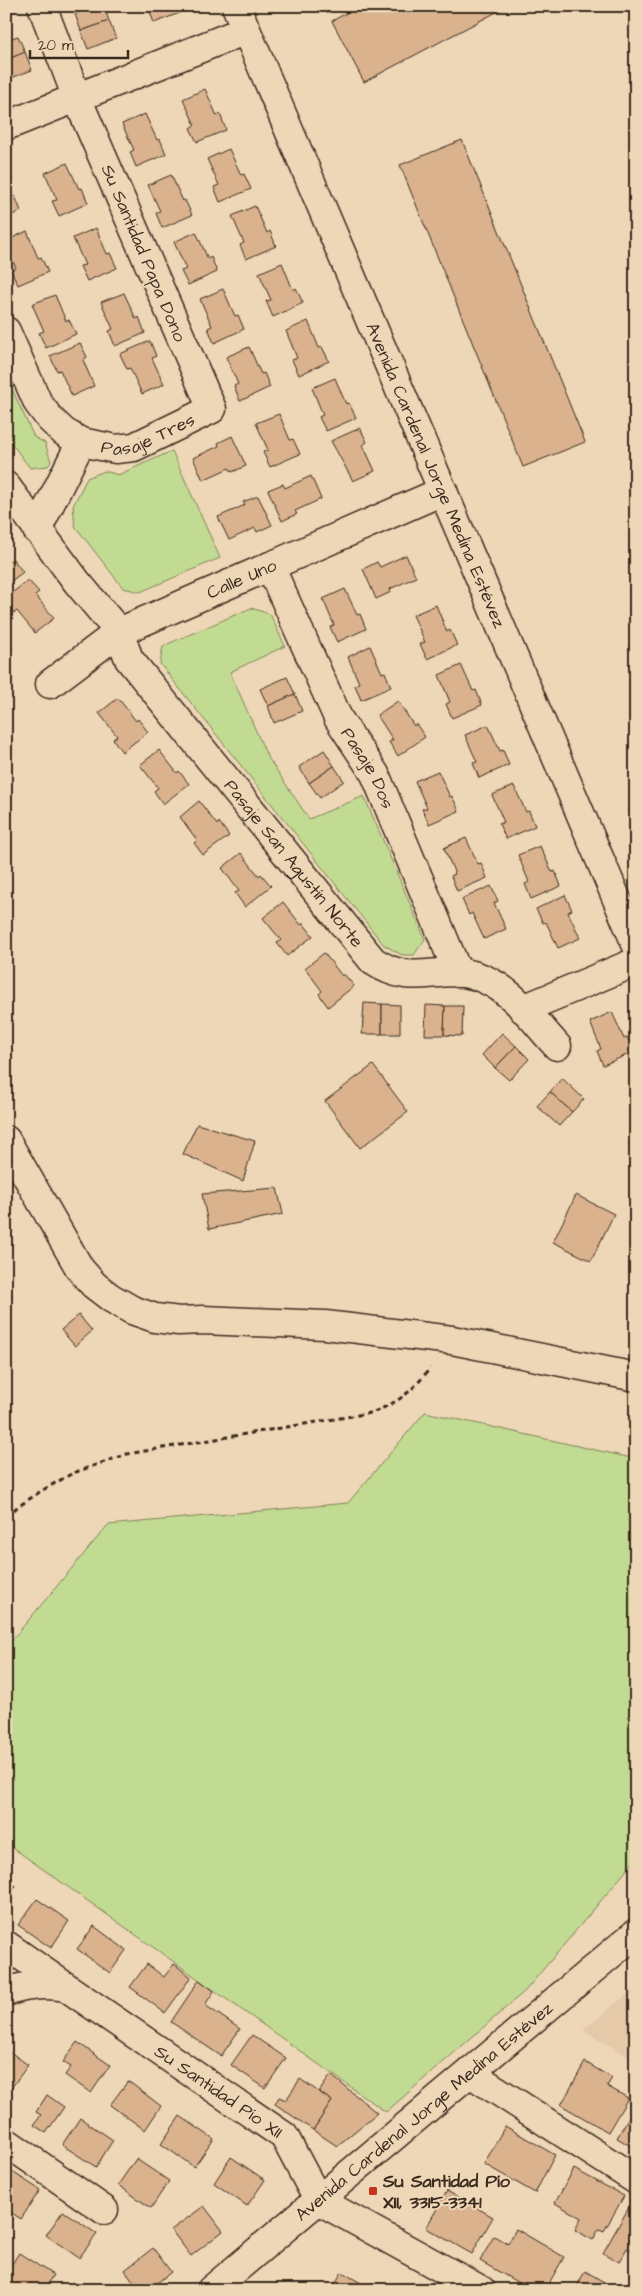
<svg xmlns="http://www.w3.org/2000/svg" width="642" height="2296" viewBox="0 0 642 2296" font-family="'Architects Daughter',sans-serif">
<rect width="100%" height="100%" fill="#eed7b7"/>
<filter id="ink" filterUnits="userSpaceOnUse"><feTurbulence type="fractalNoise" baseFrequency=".02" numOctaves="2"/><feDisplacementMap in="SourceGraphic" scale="10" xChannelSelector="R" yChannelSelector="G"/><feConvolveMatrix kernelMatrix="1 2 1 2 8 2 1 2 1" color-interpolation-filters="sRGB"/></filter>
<g filter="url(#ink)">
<!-- built -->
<polygon fill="#e5c9a8" points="636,1987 636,2061 583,2030"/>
<!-- green -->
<g fill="#c2db92" stroke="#7e8258">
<polygon points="6,376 34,437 45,443 51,462 48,466 30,468 6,436"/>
<polygon points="172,451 220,558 140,592 123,588 75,526 73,506 87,478 105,471 118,475"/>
<polygon points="251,608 270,614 285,646 230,672 267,756 309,819 364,796 425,939 414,955 402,955 384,945 160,664 163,646"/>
<polygon points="425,1412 636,1459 636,1859 525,1991 386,2112 6,1843 6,1647 108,1525 348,1503"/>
</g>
<!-- building -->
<g fill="#dab38e" stroke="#3b2a1e">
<polygon points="96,6 104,6 109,21 81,31 75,14"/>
<polygon points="148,6 180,6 182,12 154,23"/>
<polygon points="359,6 508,6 364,82 332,21"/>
<polygon points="109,21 116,38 88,49 81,31"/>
<polygon points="18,36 25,52 6,60 6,40"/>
<polygon points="25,52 32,70 6,80 6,60"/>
<polygon points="205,89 217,116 220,114 226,130 197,142 190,128 195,125 183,99"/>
<polygon points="145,114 157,140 160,139 166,154 136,167 130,152 134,150 122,124"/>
<polygon points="462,140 585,442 523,467 400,165"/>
<polygon points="229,149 241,175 244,174 251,189 220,202 214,187 219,185 207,159"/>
<polygon points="67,163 79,189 82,188 88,203 59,216 52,201 57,200 45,173"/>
<polygon points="171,175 183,201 185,200 192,215 162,228 156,213 160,211 148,185"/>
<polygon points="6,184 12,197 15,196 21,211 6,218"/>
<polygon points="255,206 267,233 270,231 276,246 246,259 240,245 244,243 232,216"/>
<polygon points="96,228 107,254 110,253 117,268 87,281 80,266 85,265 73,238"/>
<polygon points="27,231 38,258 41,257 48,272 18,285 11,270 16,268 6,247 6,241"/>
<polygon points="196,232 208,259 211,257 217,272 188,285 181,271 186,269 174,242"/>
<polygon points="282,263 293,290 296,288 303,303 273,317 266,301 271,300 259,273"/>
<polygon points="223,289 235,316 238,315 244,329 214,343 208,328 212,326 200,299"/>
<polygon points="124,293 136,319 139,317 145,333 115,346 109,331 113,329 101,302"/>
<polygon points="55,295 66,321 69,320 76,334 46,348 39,333 44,331 32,304"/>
<polygon points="308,321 319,348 322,347 329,361 299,375 292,360 297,358 286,331"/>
<polygon points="150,341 156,356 152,358 164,384 142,394 130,368 127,369 120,354"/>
<polygon points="80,343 87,357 83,360 94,386 72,396 60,370 57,371 50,356"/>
<polygon points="249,347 261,374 264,373 270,387 240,401 234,386 238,384 226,357"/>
<polygon points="335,378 346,404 349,403 356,418 326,431 319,417 323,415 312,388"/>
<polygon points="279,414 290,440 293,439 300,454 270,467 263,452 268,450 256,423"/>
<polygon points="360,428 367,442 363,445 375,471 353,481 331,441"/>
<polygon points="232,436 246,466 232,472 229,468 203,480 193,458 219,446 218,443"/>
<polygon points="311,476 321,499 295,511 297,514 282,521 268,490 283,484 285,488"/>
<polygon points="258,496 272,525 257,532 255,528 229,540 218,517 245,505 243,502"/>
<polygon points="406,555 416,577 390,589 391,592 376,599 363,569 377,562 380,567"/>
<polygon points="6,556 10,561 13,559 23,572 6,585"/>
<polygon points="28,580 39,592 35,595 54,618 35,633 17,611 14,613 6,604 6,598"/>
<polygon points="345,589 357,615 360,614 366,629 337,642 330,627 334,625 323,599"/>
<polygon points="436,605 447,632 450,630 457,645 427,659 420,644 425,642 413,615"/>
<polygon points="370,646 382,673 385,672 391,687 361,700 355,685 359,683 348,657"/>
<polygon points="461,665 473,691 476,690 482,705 452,718 446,704 450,702 439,675"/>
<polygon points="287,677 295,694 268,706 260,689"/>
<polygon points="295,694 302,711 274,723 268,706"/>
<polygon points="118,698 136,721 138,719 148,732 122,752 113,739 117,736 99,713"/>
<polygon points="398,701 414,726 416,724 425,737 398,756 389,742 393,740 377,715"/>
<polygon points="488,725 500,751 503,750 509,765 479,778 473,763 477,762 465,735"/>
<polygon points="159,750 177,773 179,771 189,784 163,804 154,791 158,788 140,765"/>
<polygon points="324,750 334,766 309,783 299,767"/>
<polygon points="334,766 344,781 320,798 309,783"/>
<polygon points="438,771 450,797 452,796 459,811 429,824 422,809 427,808 415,781"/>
<polygon points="514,786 526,812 529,811 535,826 506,839 499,824 504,822 492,795"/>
<polygon points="199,801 217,825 219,822 229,836 203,855 194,843 197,840 180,817"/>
<polygon points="466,838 478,864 481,863 487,878 457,891 451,876 455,874 444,848"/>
<polygon points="540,846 552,872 555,871 561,886 531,899 525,884 529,882 518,855"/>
<polygon points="241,853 259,876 261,874 271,886 245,907 235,893 239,891 222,868"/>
<polygon points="491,886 498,901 494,903 506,929 484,939 472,913 469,915 462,899"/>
<polygon points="565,895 572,910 568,912 580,938 558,948 546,922 543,923 536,909"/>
<polygon points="283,902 301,925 303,923 313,936 287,956 277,943 281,940 263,918"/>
<polygon points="324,953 342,976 344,974 354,986 328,1007 319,994 322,991 305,968"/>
<polygon points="364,1003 382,1004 382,1034 362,1034"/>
<polygon points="382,1004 400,1005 400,1034 382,1034"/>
<polygon points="426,1005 445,1006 444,1035 425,1035"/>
<polygon points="445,1006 463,1006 462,1036 444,1035"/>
<polygon points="612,1012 624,1039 627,1037 634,1052 603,1065 597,1051 601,1049 590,1022"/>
<polygon points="502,1033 516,1046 495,1068 482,1055"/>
<polygon points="516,1046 529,1059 509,1080 495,1068"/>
<polygon points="373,1065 408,1112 360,1148 325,1101"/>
<polygon points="562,1078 584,1099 572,1112 550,1092"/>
<polygon points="550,1092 572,1112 559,1126 537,1106"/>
<polygon points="197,1124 255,1141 243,1181 183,1154"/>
<polygon points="277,1188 283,1214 209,1229 202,1194"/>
<polygon points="576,1195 614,1214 591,1261 553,1242"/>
<polygon points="79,1315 92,1331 75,1346 61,1330"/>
<polygon points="6,1880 16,1886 6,1901"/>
<polygon points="37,1899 69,1921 51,1948 18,1925"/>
<polygon points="94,1926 126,1950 110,1973 77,1949"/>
<polygon points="147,1964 164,1977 174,1964 191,1977 165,2013 130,1987"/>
<polygon points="199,1980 214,1991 205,2005 240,2029 221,2056 171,2022"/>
<polygon points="252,2035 286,2058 265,2088 231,2065"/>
<polygon points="77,2042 110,2065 91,2093 65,2075 71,2067 63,2062"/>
<polygon points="6,2049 28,2065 6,2095"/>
<polygon points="585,2062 612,2078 607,2086 628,2098 608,2132 561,2105"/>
<polygon points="331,2075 377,2113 337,2146 313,2130 332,2101 319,2092"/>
<polygon points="300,2079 332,2101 313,2130 275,2104 279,2097 286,2100"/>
<polygon points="128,2081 161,2106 145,2130 110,2105"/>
<polygon points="47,2095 64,2107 46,2133 34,2125 41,2115 36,2112"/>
<polygon points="632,2111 636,2114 636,2149 617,2138"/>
<polygon points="180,2116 214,2139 194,2167 161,2144"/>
<polygon points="80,2118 113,2140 96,2167 62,2145"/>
<polygon points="505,2126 555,2155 535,2193 484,2164"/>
<polygon points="231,2157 265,2180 247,2206 214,2183"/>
<polygon points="136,2159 169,2181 151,2208 118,2185"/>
<polygon points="8,2169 40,2190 21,2219 6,2209"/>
<polygon points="574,2169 624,2196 604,2231 599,2229 593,2240 575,2230 581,2218 555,2203"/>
<polygon points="447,2191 493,2217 472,2254 426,2228"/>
<polygon points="632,2202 636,2204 636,2253 627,2248 619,2262 603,2253"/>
<polygon points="204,2206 223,2231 191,2256 171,2230"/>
<polygon points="63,2211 97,2234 79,2258 46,2235"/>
<polygon points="516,2229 564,2257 545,2290 531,2290 480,2261 494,2236 508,2244"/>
<polygon points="153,2248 171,2272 148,2290 140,2290 125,2270"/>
<polygon points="19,2253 53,2275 43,2290 18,2290 6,2282 6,2273"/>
<polygon points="585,2271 618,2290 575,2290"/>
<polygon points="342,2272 373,2290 331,2290"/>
</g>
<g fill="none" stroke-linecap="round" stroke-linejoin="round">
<defs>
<g id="minor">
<path id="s1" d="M236,6L636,944"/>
<polyline points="6,126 246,30"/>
<path id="s2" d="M6,331L38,403L50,419L64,432L81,442L116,449L134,447L212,409L77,98L42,6"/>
<path id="s3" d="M6,486L77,582L119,632L129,659L373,961C414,988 435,965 473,975C510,985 532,1019 557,1046"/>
<polyline points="37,530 81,442"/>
<path id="s4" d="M270,566L338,718L375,774L458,973"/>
<path id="s5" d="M50,684L119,632L443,491"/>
<polyline points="523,1009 636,962"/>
<polyline points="6,1140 80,1269 94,1285 111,1298 132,1310 155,1318 179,1321 203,1320 325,1325 452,1340 636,1377"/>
<polyline points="6,1945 66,1987"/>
<path id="s6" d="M6,1992C26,1985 45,1983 66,1987L284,2136L318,2200L481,2290"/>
<polyline points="470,2073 636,2180"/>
<polyline points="6,2142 104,2210"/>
<path id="s7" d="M211,2290L636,1933"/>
</g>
</defs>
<!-- minor casing -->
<use href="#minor" stroke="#3b2a1e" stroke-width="31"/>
<!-- path -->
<path stroke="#3b2a1e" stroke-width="3" stroke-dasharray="5 4" stroke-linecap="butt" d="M6,1515L41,1491L73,1473L127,1454L370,1413C397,1404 413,1391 430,1368"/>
<!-- minor -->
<use href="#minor" stroke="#eed7b7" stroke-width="28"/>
</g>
</g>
<!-- markers -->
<rect fill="#c8321e" stroke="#eed7b7" stroke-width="2" x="368" y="2186" width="10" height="10" rx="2.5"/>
<g text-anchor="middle" stroke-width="4" stroke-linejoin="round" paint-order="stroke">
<!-- street labels -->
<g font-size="18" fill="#3b2a1e" stroke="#eed7b7">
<text transform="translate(144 253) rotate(67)" y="6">Su Santidad Papa Dono</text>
<text dy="6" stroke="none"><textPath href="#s2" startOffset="208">Pasaje Tres</textPath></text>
<text dy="6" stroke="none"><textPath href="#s1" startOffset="510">Avenida Cardenal Jorge Medina Estévez</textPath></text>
<text dy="6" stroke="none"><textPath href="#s5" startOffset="220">Calle Uno</textPath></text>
<text dy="6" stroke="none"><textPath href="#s4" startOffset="225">Pasaje Dos</textPath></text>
<text dy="6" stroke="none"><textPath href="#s3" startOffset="476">Pasaje San Agustín Norte</textPath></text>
<text dy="6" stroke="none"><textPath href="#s6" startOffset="246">Su Santidad Pío XII</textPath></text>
<text dy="6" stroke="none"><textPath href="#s7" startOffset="278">Avenida Cardenal Jorge Medina Estévez</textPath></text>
</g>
<!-- poi labels -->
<g font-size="18" font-weight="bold" fill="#3b2a1e" stroke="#eed7b7" text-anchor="start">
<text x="383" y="2187">Su Santidad Pío<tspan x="383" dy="21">XII, 3315-3341</tspan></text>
</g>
</g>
<!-- margin -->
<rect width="642" height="2296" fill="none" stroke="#eed7b7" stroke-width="25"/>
<rect x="12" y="12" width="617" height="2271" fill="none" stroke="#3b2a1e" stroke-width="2" filter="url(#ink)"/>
<!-- scale -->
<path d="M30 50v8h98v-8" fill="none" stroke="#3b2a1e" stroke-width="2.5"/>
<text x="38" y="50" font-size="15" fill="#3b2a1e" stroke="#eed7b7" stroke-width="4" paint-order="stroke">20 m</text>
</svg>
